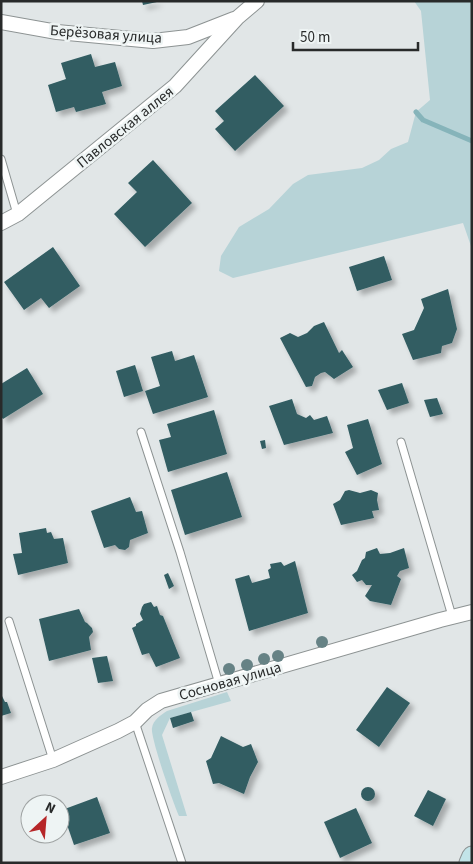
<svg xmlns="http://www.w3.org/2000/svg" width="473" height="864" viewBox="0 0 473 864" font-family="'Source Sans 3',sans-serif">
<defs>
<filter id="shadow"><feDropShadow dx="4.5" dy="4.5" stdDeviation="2.5" flood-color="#0004"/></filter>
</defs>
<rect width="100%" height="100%" fill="#e1e6e7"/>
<!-- green -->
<g fill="#b7d3d7">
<polygon points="414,1 472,1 472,249 463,223 233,278 219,271 221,256 239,227 269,209 293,184 308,175 362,168 379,160 391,149 408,142 416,112 430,100 421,11"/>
<path d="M227,692L231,701L170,718L162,735L187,816H179C174,805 150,737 152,728C153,720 161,715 167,711Z"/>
</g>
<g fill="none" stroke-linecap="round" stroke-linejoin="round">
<!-- stream -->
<polyline stroke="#86b4ba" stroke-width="5" points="416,112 423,120 472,141"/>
</g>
<!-- building -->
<g fill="#315d62" filter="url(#shadow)">
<polygon points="142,1 157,1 157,2 143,5"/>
<polygon points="91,54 95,67 115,62 122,86 102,92 106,104 76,112 74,107 56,112 48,85 66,79 61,63"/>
<polygon points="255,75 284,106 235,151 215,129 224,121 215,111"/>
<polygon points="153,160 192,203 145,247 114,214 137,192 128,183"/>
<polygon points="53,247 80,286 49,308 41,298 24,310 4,282"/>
<polygon points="384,256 392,280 357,291 349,267"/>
<polygon points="448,289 457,329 452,343 442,346 441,353 413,360 402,334 414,330 424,308 421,299"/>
<polygon points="324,322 339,353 342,350 353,367 334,379 325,372 321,373 315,377 312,386 306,387 280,338 290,333 298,337 307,333 314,326"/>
<polygon points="172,351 175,361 194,355 208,397 153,414 145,391 160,386 151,357"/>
<polygon points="135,365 143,391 124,397 116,371"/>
<polygon points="27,368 43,394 3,419 1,416 1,384"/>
<polygon points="402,383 409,403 387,410 378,390"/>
<polygon points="437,398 443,414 430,417 424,400"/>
<polygon points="292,399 297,414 306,418 310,415 314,420 327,416 333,433 284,445 269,406"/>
<polygon points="214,410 227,454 168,472 159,440 171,437 167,424"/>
<polygon points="368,419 382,464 357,475 345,452 353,448 347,425"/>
<polygon points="265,440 266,448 262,449 260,441"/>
<polygon points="227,472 242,517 185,535 171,490"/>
<polygon points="349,490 360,493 371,490 378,493 377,500 379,510 372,511 374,518 341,525 333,504 340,500 345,491"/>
<polygon points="130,497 136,512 142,511 148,533 130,540 129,547 125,550 119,549 115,545 104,548 91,511"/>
<polygon points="46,528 47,533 51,532 54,539 63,538 68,563 18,575 13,554 22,553 19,533"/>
<polygon points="377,548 380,554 390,553 404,548 409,568 400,571 397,576 401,579 391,605 370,601 365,596 372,585 366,585 362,580 357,582 352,575 357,571 362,560 365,558 366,552"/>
<polygon points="295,561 308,613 249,631 235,579 249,575 252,583 270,578 268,570 271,568 270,564 281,562 284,566"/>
<polygon points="168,573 174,586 169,589 164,575"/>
<polygon points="151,602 154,607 157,606 160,615 163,616 180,658 156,667 149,653 142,655 132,628 136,626 136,624 143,620 140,614 142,607 144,604"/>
<polygon points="79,609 85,622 87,623 92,628 93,632 89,637 91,650 49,661 39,619"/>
<polygon points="107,656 113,681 98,683 92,658"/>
<polygon points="387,687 410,703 379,747 356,730"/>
<polygon points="1,694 5,702 7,702 11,713 1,716"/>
<polygon points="191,712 194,721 173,728 170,718"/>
<polygon points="221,736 243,747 251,744 258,762 250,777 244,794 219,783 213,784 206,761 211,758"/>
<circle cx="368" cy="794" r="7"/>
<polygon points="428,790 446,799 433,826 414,816"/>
<polygon points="97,797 110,833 74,845 62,810"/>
<polygon points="356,808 372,843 340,858 324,822"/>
</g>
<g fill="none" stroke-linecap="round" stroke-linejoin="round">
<defs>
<g id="service">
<polyline points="1,159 17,214"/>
<polyline points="141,432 180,552 219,684"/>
<polyline points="401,442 452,616"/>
<polyline points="9,621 53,760"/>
<polyline points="135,722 182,863"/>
</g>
<g id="minor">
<polyline points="1,22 57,32 153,41 188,37 234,19"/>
<polyline points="1,223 18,214 175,86 237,18 257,1"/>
<polyline points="1,777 53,760 118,731 135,722 147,710 161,701 440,620 472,612"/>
</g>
<polyline id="secondary" points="469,863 472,856"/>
</defs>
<!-- service casing -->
<use href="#service" stroke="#8d9393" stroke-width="9"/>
<!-- minor casing -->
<use href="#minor" stroke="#8d9393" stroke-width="16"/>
<!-- secondary casing -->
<use href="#secondary" stroke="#8d9393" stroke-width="21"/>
<!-- service -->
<use href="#service" stroke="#fff" stroke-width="7"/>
<!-- minor -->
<use href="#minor" stroke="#fff" stroke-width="14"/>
<!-- secondary -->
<use href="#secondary" stroke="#c2e4e8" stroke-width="19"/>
</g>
<!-- trees -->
<g fill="#668285">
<circle cx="322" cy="642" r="6"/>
<circle cx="278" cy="656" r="6"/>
<circle cx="264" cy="659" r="6"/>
<circle cx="247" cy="665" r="6"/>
<circle cx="229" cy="669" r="6"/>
</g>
<g text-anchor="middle" stroke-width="5" stroke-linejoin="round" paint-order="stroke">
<!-- street labels -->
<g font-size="15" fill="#282a2a" stroke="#eef4f4">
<text transform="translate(106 34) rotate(4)" y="5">Берёзовая улица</text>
<text transform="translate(125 127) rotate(-39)" y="5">Павловская аллея</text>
<text transform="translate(230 681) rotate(-16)" y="5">Сосновая улица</text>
</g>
</g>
<!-- border -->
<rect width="473" height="864" fill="none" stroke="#282a2a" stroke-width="5"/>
<!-- north arrow -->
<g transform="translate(45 819) rotate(26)"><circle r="24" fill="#eef4f4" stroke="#9fa3a3"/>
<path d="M0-4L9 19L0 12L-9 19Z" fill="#b62628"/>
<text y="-8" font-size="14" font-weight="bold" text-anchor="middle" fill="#282a2a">N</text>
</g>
<!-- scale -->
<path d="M293 42v8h125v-8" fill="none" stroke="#282a2a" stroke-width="2.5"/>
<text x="300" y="42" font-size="15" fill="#282a2a" stroke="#eef4f4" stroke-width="4" paint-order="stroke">50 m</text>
</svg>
